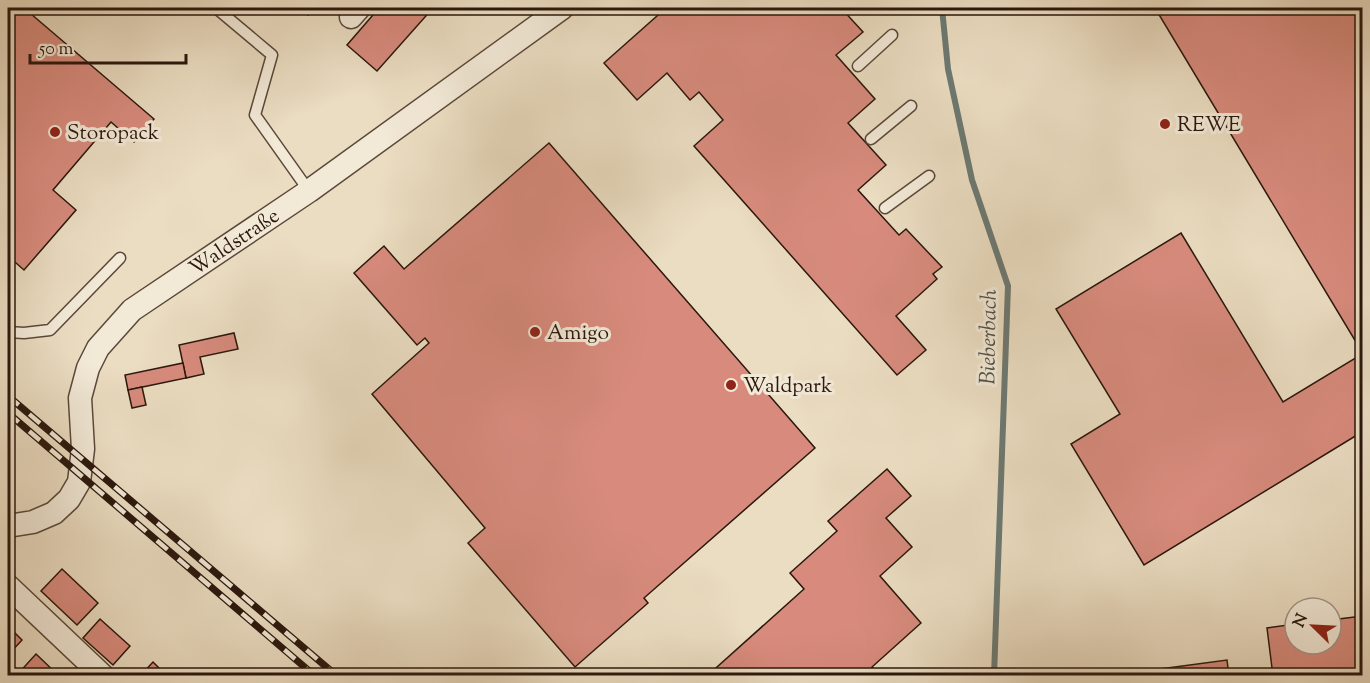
<svg xmlns="http://www.w3.org/2000/svg" width="1370" height="683" viewBox="0 0 1370 683" font-family="'Sorts Mill Goudy',serif">
<rect width="100%" height="100%" fill="#ebddc2"/>
<filter id="stains"><feTurbulence type="fractalNoise" baseFrequency=".00333" numOctaves="4"/><feColorMatrix values="0 0 0 0 .2 0 0 0 0 .09 0 0 0 0 .02 0 0 0 .5 -.17"/></filter>
<radialGradient id="worn" r=".72"><stop offset=".6" stop-color="#630" stop-opacity="0"/><stop offset="1" stop-color="#630" stop-opacity=".3"/></radialGradient>
<g fill="none" stroke-linecap="round" stroke-linejoin="round">
<!-- stream -->
<polyline stroke="#6c7972" stroke-width="6" points="942,8 948,69 972,180 1008,286 994,676"/>
</g>
<!-- building -->
<g fill="#d88b7d" stroke="#2a170d" stroke-width="1.5">
<polygon points="8,8 24,8 154,119 134,142 111,122 53,190 76,210 24,270 8,256"/>
<polygon points="299,8 315,8 308,15"/>
<polygon points="379,8 433,8 377,71 347,45"/>
<polygon points="666,8 841,8 863,32 836,55 875,99 848,123 886,165 858,190 899,235 906,229 942,267 933,274 937,279 896,316 926,350 897,375 694,146 723,120 699,92 690,100 667,73 637,100 604,63"/>
<polygon points="1155,8 1362,8 1362,352"/>
<polygon points="549,143 815,448 644,598 648,603 575,667 468,543 485,528 372,394 429,343 425,338 417,345 354,273 384,246 404,269"/>
<polygon points="1181,233 1283,402 1362,354 1362,432 1144,565 1071,444 1120,414 1056,309"/>
<polygon points="234,333 238,349 200,357 204,374 186,378 179,345"/>
<polygon points="183,363 186,378 128,390 125,375"/>
<polygon points="142,387 146,405 132,408 128,390"/>
<polygon points="887,469 911,496 886,518 912,547 880,576 921,623 872,667 879,676 707,676 804,589 790,573 837,531 828,521"/>
<polygon points="62,569 98,603 77,625 41,591"/>
<polygon points="1362,616 1362,676 1273,676 1267,628 1295,624 1295,644 1331,644 1331,620"/>
<polygon points="100,619 130,646 113,665 83,638"/>
<polygon points="8,626 22,640 8,655"/>
<polygon points="36,654 59,676 16,676"/>
<polygon points="1227,660 1229,676 1115,676 1115,675"/>
<polygon points="153,662 167,676 140,676"/>
</g>
<g fill="none" stroke-linecap="round" stroke-linejoin="round">
<defs>
<g id="service">
<polyline points="216,8 272,55 255,115 309,191"/>
<polyline points="858,66 892,35"/>
<polyline points="871,139 911,106"/>
<polyline points="885,208 929,176"/>
<polyline points="8,332 24,333 50,330 120,258"/>
</g>
<g id="minor">
<polyline points="351,17 359,8"/>
<path id="s1" d="M8,526L33,522L54,513L69,499L79,482L83,449L80,398L88,368L98,348L132,310L309,191L562,8"/>
<polyline points="8,586 103,676"/>
</g>
</defs>
<!-- service casing -->
<use href="#service" stroke="#5a483a" stroke-width="13"/>
<!-- minor casing -->
<use href="#minor" stroke="#5a483a" stroke-width="25"/>
<!-- service -->
<use href="#service" stroke="#f2e9d7" stroke-width="10"/>
<!-- minor -->
<use href="#minor" stroke="#f2e9d7" stroke-width="22"/>
<defs>
<g id="rail">
<polyline points="8,396 337,676"/>
<polyline points="8,413 315,676"/>
</g>
</defs>
<!-- rail casing -->
<use href="#rail" stroke="#2a170d" stroke-width="7"/>
<!-- rail -->
<use href="#rail" stroke="#f2e9d7" stroke-width="4.5" stroke-dasharray="14" stroke-linecap="butt"/>
</g>
<!-- markers -->
<g fill="#8f2418" stroke="#f2e9d7" stroke-width="2">
<circle cx="1165" cy="124" r="6"/>
<circle cx="55" cy="132" r="6"/>
<circle cx="535" cy="332" r="6"/>
<circle cx="731" cy="385" r="6"/>
</g>
<g text-anchor="middle" stroke-width="6" stroke-linejoin="round" paint-order="stroke">
<!-- poi labels -->
<g font-size="21" fill="#2a170d" stroke="#f2e9d7" text-anchor="start">
<text x="1177" y="131">REWE</text>
<text x="67" y="139">Storopack</text>
<text x="547" y="339">Amigo</text>
<text x="743" y="392">Waldpark</text>
</g>
<!-- street labels -->
<g font-size="21" fill="#2a170d" stroke="#f2e9d7">
<text dy="7" stroke="none"><textPath href="#s1" startOffset="400">Waldstraße</textPath></text>
</g>
<!-- water labels -->
<g font-size="22" font-style="italic" fill="#505048" stroke="#f2e9d7">
<text transform="translate(987 337) rotate(-89)" y="8">Bieberbach</text>
</g>
</g>
<!-- margin -->
<rect width="1370" height="683" fill="none" stroke="#ebddc2" stroke-width="30"/>
<rect x="9" y="9" width="1352" height="665" fill="none" stroke="#2a170d" stroke-width="3"/>
<rect x="15" y="15" width="1340" height="653" fill="none" stroke="#2a170d" stroke-width="1.5"/>
<!-- north arrow -->
<g transform="translate(1313 626) rotate(294)"><circle r="28" fill="#f2e9d7" stroke="#a29586" stroke-width="1.5"/>
<path d="M0-4.5L10 22L0 15L-10 22Z" fill="#8f2418"/>
<text y="-9" font-size="16" font-weight="bold" text-anchor="middle" fill="#2a170d">N</text>
</g>
<!-- scale -->
<path d="M30 54v9h156v-9" fill="none" stroke="#2a170d" stroke-width="3"/>
<text x="39" y="54" font-size="18" fill="#2a170d" stroke="#f2e9d7" stroke-width="4.5" paint-order="stroke">50 m</text>
<rect width="100%" height="100%" filter="url(#stains)"/>
<rect width="100%" height="100%" fill="url(#worn)"/>
</svg>
